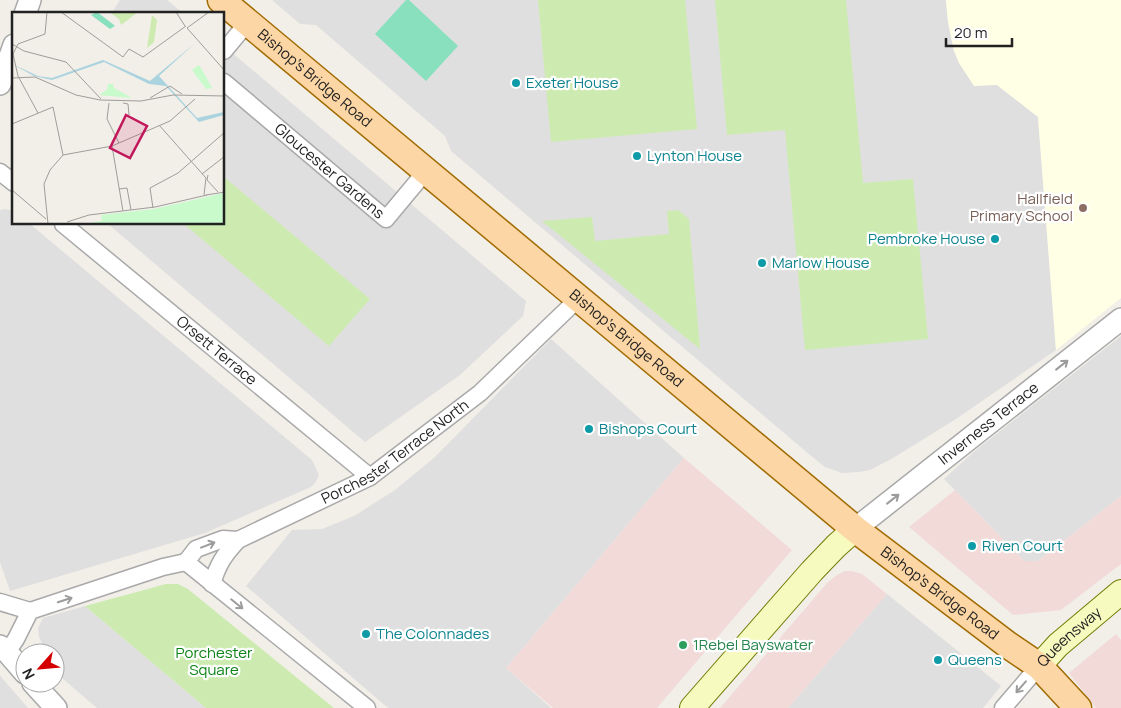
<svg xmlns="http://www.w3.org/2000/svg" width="1121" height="708" viewBox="0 0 1121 708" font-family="Manrope,sans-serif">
<rect width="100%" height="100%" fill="#f2efe9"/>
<!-- residential -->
<g fill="#e0dfdf">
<polygon points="120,0 167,0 184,14 111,14"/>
<polygon points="272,0 946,0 948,22 954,51 1038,117 1056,350 956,419 893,458 870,470 859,472 842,473 825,467 810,455 451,151 445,136 316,25 300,24"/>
<polygon points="224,46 526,301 523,316 460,375 365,442 108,224 224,224"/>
<polygon points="5,209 14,211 14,224 30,224 312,460 319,475 315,483 311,487 205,533 10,591 0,562 0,210"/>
<polygon points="1121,336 1121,496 1038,561 1024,561 944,479 976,450"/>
<polygon points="551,339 684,458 506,668 551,708 388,708 246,586 292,530 322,529 354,516 395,490 435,457"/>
<polygon points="887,594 1001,686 983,708 788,708"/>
<polygon points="85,606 206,708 97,708 55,672 55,661 57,659 55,657 55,653 51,653 43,645 39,637 38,628 43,618"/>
<polygon points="0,675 2,678 28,708 0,708"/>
</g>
<!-- commercial -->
<g fill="#f2dad9">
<polygon points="684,458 792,550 657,708 553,708 506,668"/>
<polygon points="955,490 1024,561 1038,561 1121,496 1121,564 1061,610 1013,615 909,527"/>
<polygon points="845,571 852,571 862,574 887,594 788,708 720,708 827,583 837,575"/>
<polygon points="1116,634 1121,640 1121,708 1096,708 1069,673"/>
</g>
<!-- education -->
<polygon fill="#ffffe5" points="946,0 1121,0 1121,298 1056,350 1038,117 997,85 974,86 959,63 954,51 948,22"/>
<!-- grass -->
<g fill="#cdebb0">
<polygon points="538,0 685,0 697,129 551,142"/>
<polygon points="715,0 846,0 863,183 913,179 928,339 805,350 785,130 727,135"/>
<polygon points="224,177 370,299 329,346 184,224 224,224"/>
<polygon points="678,210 689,219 700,349 542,221 592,217 595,241 669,234 667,211"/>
<polygon points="166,584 178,584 188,589 334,708 206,708 85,606"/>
</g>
<!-- pitch -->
<polygon fill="#88e0be" points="406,0 409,0 458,46 426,81 375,34"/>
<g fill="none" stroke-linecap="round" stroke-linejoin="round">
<defs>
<g id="minor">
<polyline points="224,51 248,22"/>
<path id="s1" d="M224,82L386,219L426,171"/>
<polyline points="0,172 14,183"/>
<path id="s2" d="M63,224L370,477"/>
<path id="s3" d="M186,562L196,549L223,539L238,540L370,477L480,393L579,298"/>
<polyline points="186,562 367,708"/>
<path d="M212,584C218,564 224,555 238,540"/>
<polyline points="0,602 30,611"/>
<polyline points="7,652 16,639 30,611 163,567 186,562"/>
<polyline points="1003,708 1039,666"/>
</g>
<g id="tertiary">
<polyline points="25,14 30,0"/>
<polyline points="0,84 14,45"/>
<path id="s4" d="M855,529L1121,319"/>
<polyline points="0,646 7,652 25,673"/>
<polyline points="33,683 56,708"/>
</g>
<g id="secondary">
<path id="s5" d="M1039,666L1058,645L1121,592"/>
<polyline points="692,708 812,571 836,546 855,529"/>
</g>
<g id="primary">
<path id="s6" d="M221,0L855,529L1008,645L1039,666L1078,708"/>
</g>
</defs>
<!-- minor casing -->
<use href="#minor" stroke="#a9a9a9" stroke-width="19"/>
<!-- tertiary casing -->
<use href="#tertiary" stroke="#a9a9a9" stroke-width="24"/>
<!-- secondary casing -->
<use href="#secondary" stroke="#707d05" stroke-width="26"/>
<!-- primary casing -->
<use href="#primary" stroke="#a06b00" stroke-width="29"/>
<!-- minor -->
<use href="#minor" stroke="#fff" stroke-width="16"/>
<!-- tertiary -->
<use href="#tertiary" stroke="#fff" stroke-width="21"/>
<!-- secondary -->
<use href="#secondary" stroke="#f7fabf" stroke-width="24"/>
<!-- primary -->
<use href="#primary" stroke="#fcd6a4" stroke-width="26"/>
</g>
<!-- one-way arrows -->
<defs><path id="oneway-shaft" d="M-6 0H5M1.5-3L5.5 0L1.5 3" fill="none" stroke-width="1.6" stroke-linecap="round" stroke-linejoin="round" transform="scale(1.25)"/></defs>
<g stroke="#9c9c9c">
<use href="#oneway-shaft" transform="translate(1062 365) rotate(-38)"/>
<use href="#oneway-shaft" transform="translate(893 499) rotate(-38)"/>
<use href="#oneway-shaft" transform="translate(208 545) rotate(-21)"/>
<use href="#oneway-shaft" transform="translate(65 600) rotate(-18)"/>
<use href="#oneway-shaft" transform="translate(237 604) rotate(39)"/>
<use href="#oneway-shaft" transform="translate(1021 687) rotate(131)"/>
</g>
<!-- markers -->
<g fill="#0f9aa8" stroke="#fff" stroke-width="2">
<circle cx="516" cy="83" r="5"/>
<circle cx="637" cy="156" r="5"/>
<circle cx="995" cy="239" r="5"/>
<circle cx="762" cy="263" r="5"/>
<circle cx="589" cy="429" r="5"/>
<circle cx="972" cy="546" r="5"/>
<circle cx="366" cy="634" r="5"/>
<circle cx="938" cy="660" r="5"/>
</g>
<circle fill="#8d6e63" stroke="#fff" stroke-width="2" cx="1083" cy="208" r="5"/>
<circle fill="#2e9e5b" stroke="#fff" stroke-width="2" cx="683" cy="645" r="5"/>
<g text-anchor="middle" stroke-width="4.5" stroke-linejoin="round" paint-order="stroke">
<!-- street labels -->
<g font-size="15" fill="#222" stroke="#fff">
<text dy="5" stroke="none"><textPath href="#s6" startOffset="122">Bishop's Bridge Road</textPath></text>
<text dy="5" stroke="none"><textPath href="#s1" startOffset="138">Gloucester Gardens</textPath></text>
<text dy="5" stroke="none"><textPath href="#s6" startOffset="528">Bishop's Bridge Road</textPath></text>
<text dy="5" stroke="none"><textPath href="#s2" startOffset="199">Orsett Terrace</textPath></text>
<text dy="5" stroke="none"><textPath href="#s4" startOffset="170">Inverness Terrace</textPath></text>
<text dy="5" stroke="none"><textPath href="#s3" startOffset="241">Porchester Terrace North</textPath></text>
<text dy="5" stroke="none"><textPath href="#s6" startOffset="932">Bishop's Bridge Road</textPath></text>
<text dy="5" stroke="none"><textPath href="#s5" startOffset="42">Queensway</textPath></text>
</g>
<!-- culture labels -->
<g font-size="15" fill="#0d838f" stroke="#fff" text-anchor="start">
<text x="526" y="88">Exeter House</text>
<text x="647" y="161">Lynton House</text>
<text x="985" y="244" text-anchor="end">Pembroke House</text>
<text x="772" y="268">Marlow House</text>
<text x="599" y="434">Bishops Court</text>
<text x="982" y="551">Riven Court</text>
<text x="376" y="639">The Colonnades</text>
<text x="948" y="665">Queens</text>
</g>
<!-- education labels -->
<g font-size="15" fill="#785e54" stroke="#fff" text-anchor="end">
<text x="1073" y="204">Hallfield<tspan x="1073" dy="17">Primary School</tspan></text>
</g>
<!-- leisure labels -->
<g font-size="15" fill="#27864d" stroke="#fff" text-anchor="start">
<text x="693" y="650">1Rebel Bayswater</text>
</g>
<!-- park labels -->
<g font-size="15" fill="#0c8416" stroke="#fff">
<text x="214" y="658">Porchester<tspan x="214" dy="17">Square</tspan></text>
</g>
</g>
<!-- overview -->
<g transform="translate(12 12)">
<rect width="212" height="212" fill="#f2efe9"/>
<path d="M97,0H126L109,13L107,7ZM140,3L145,8L142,30L135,36Z" fill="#cdebb0"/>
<path d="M187,53L192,61L200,76L194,77L180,58ZM96,72H101L102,76L120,86L87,83L95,78ZM212,181V212H82L81,210L90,209L89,203L142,197Z" fill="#c8facc"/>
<path d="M85,0L102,13L103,14L98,17L79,3Z" fill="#88e0be"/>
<path d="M183,31L147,64L185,106L212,100V103L187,110L154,74L137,72L92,50L40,68L22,64L0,52L26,64L40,66L91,48L138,69Z" fill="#aad3df"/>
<path fill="none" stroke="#9f9d99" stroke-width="1" d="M49,0L111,45L117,37L131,45M164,0L173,14M197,0L175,16L213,59M0,32L12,39L54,50L89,87M131,45L174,14M0,66L23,65L64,83L88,88L129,89L161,83L213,84M138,86L158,74L170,82M97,91L95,107L107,131M111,91L116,92L117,103M26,101L6,64L1,42L6,32L33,22L35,0M0,112L41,95L51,143M147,113L194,166L192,183M100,134L111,199M51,143L100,134L158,109L183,87M190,162L213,144M196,163L195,168L206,180M107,177L115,176L119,198M0,178L34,207M194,183L213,180M141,196L138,176L166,161L213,120M55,210L77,203L143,195L195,183M36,212L32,172L38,158L51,143"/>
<path fill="#c2185b" fill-opacity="0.15" stroke="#c2185b" stroke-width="2.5" d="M114,103L135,114L118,146L98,136Z"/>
<rect width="212" height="212" fill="none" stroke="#222" stroke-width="2.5"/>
</g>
<!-- north arrow -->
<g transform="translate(40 668) rotate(243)"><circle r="24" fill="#ffffff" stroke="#a7a7a7"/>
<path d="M0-4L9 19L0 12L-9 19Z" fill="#d40000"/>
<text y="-8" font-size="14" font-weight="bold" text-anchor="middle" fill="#222222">N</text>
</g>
<!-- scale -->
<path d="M946 38v8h66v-8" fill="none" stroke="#222222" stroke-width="2.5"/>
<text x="954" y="38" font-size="15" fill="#222222" stroke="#ffffff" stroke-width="4" paint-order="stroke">20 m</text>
</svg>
